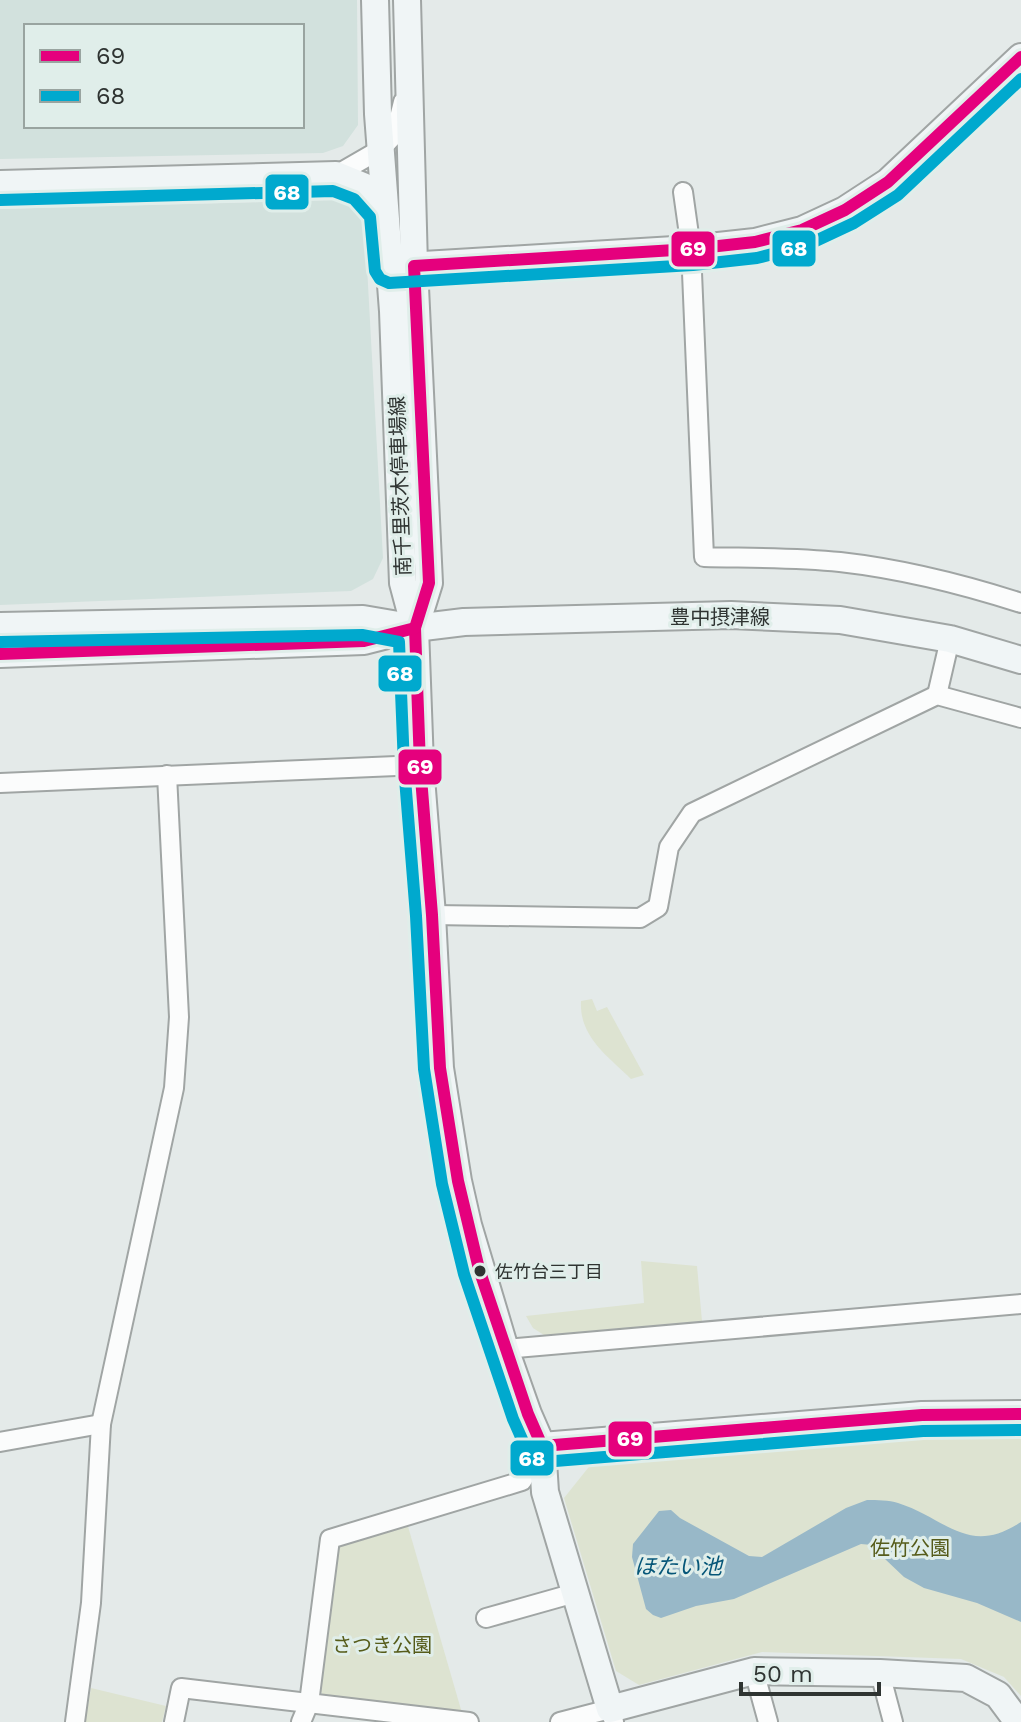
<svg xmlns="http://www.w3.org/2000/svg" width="1021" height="1722" viewBox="0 0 1021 1722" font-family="'Work Sans','Noto Sans JP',sans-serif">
<rect width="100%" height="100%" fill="#e4eae9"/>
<!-- built -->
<g fill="#d2e1dd" fill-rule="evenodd">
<path d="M0,0H357L358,125L343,146L323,153L0,159ZM302,26V126H26V26Z"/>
<polygon points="339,200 357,210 365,230 383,558 373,579 351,591 0,605 0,209"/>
</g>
<!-- green -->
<g fill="#dde3d1">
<path d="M592,999L597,1011L607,1007L644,1075L631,1079C608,1056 579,1037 581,1001Z"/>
<polygon points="641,1261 697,1266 702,1321 544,1335 533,1328 526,1316 644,1303"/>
<polygon points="947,1435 1021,1437 1021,1696 1004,1677 961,1659 762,1652 639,1685 616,1671 564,1498 592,1463"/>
<polygon points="407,1523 462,1713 322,1694 319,1686 337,1546"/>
<polygon points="91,1688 166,1706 162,1722 85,1722"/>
</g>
<!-- water -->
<path fill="#98b8c8" d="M867,1500C877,1500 889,1500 898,1503C946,1518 968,1557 1021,1522V1622L977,1603L924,1588L904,1577L885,1559L883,1546L861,1544L734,1599L696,1606L661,1618L653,1615L646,1609L632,1557L633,1544L659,1511L671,1510L680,1518L749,1556L762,1557L846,1508Z"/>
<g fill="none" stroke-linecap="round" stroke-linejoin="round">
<defs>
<g id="street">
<polyline points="336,175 381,149 395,134 403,102"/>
<path d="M683,192L691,249L704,557C749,558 795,557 840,562C902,569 962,584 1021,603"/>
<polyline points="937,695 950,639"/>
<polyline points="0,783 420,765"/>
<polyline points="432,915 640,918 658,907 669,847 692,813 937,695 1021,718"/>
<polyline points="505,1349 1021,1304"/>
<polyline points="0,1442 101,1424"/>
<polyline points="486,1618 575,1593"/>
<polyline points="754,1671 768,1722"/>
<polyline points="880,1673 893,1722"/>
<polyline points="75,1722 91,1603 101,1424 174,1088 179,1017 167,775"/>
<polyline points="174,1722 181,1688 469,1722"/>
<polyline points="301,1722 309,1703 330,1539 522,1481 542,1446"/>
<polyline points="560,1722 610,1709 614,1722"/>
</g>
<g id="secondary">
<polyline points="375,0 378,114 393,311 403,583 415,628 420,765 432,915 440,1068 458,1181 468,1225 505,1349 528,1414 542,1446 545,1492 610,1709 754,1671 880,1673 966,1678 998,1695 1018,1722"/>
<polyline points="407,0 414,266 429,583 415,628"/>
<polyline points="0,184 336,175 363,186 385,210"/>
<polyline points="390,267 691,249 755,242 802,230 845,210 888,182 1021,57"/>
<polyline points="0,626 363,619 404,626"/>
<polyline points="0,654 364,641 415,628 464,622 731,615 840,620 950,639 1021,660"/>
<polyline points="542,1446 922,1415 1021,1414"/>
</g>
</defs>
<!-- street casing -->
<use href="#street" stroke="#a0a5a4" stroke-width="22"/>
<!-- secondary casing -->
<use href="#secondary" stroke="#a0a5a4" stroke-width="30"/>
<!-- street -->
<use href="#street" stroke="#fbfcfc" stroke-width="18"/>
<!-- secondary -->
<use href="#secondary" stroke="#f0f5f6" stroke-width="26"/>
<defs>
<g id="bus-1">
<polyline points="1021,57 888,182 845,210 802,230 755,242 691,249 414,266 429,583 415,628 420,765 432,915 440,1068 458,1181 479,1269 528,1414 542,1446 922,1415 1021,1414"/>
<polyline points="0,654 364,641 415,628"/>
</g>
<g id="bus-2">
<polyline points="0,200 333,191 354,199 370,217 375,271 380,279 389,283 693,265 757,258 807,245 854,223 898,195 1021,79"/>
<polyline points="0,642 362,635 399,642 404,766 416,916 424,1069 442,1184 464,1274 513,1419 529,1455 534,1460 543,1462 923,1431 1021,1430"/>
</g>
</defs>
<!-- bus-1 casing -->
<use href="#bus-1" stroke="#e0eeea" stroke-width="18"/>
<!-- bus-2 casing -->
<use href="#bus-2" stroke="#e0eeea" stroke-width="18"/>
<!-- bus-1 -->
<use href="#bus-1" stroke="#e5007d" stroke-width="12"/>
<!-- bus-2 -->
<use href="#bus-2" stroke="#00a9ce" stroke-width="12"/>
</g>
<!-- markers -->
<circle fill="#2f3432" stroke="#e0eeea" stroke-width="3" cx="480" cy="1271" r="7"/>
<g text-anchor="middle" stroke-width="6" stroke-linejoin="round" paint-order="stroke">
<!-- bus labels -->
<g font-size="18" fill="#2f3432" stroke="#e0eeea" text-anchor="start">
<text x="495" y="1278">佐竹台三丁目</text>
</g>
<!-- street labels -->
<g font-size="20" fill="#2f3432" stroke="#e0eeea">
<text transform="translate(400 486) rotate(-92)" y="7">南千里茨木停車場線</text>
<text x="720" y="624">豊中摂津線</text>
</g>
<!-- park labels -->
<g font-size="20" fill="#565c1a" stroke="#e0eeea">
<text x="910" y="1555">佐竹公園</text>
<text x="382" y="1652">さつき公園</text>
</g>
<!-- water labels -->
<g font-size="22" font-style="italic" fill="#055678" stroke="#e0eeea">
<text x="678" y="1574">ほたい池</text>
</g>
</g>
<g stroke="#e0eeea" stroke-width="3">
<rect x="264" y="173" width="46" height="38" rx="8" fill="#00a9ce"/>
<rect x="771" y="229" width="46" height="39" rx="8" fill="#00a9ce"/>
<rect x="670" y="230" width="46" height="38" rx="8" fill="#e5007d"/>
<rect x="377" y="654" width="46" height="39" rx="8" fill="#00a9ce"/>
<rect x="397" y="748" width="46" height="38" rx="8" fill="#e5007d"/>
<rect x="607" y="1420" width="46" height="38" rx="8" fill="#e5007d"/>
<rect x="509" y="1439" width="46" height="38" rx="8" fill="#00a9ce"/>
</g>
<g font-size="22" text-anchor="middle" font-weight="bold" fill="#fff">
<text x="287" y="200">68</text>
<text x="794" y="256">68</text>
<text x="693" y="256">69</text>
<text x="400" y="681">68</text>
<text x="420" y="774">69</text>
<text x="630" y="1446">69</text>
<text x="532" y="1466">68</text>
</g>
<!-- legend -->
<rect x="24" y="24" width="280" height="104" fill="#e0eeea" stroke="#99a4a0" stroke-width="2"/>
<rect x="40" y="50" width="40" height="12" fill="#e5007d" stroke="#99a4a0" stroke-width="2"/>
<text x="96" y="64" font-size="24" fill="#2f3432">69</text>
<rect x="40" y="90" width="40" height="12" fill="#00a9ce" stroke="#99a4a0" stroke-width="2"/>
<text x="96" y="104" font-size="24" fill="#2f3432">68</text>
<!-- scale -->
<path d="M741 1682v12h138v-12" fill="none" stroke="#2f3432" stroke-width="4"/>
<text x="753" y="1682" font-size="24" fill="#2f3432" stroke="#e0eeea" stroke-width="6" paint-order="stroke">50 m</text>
</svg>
